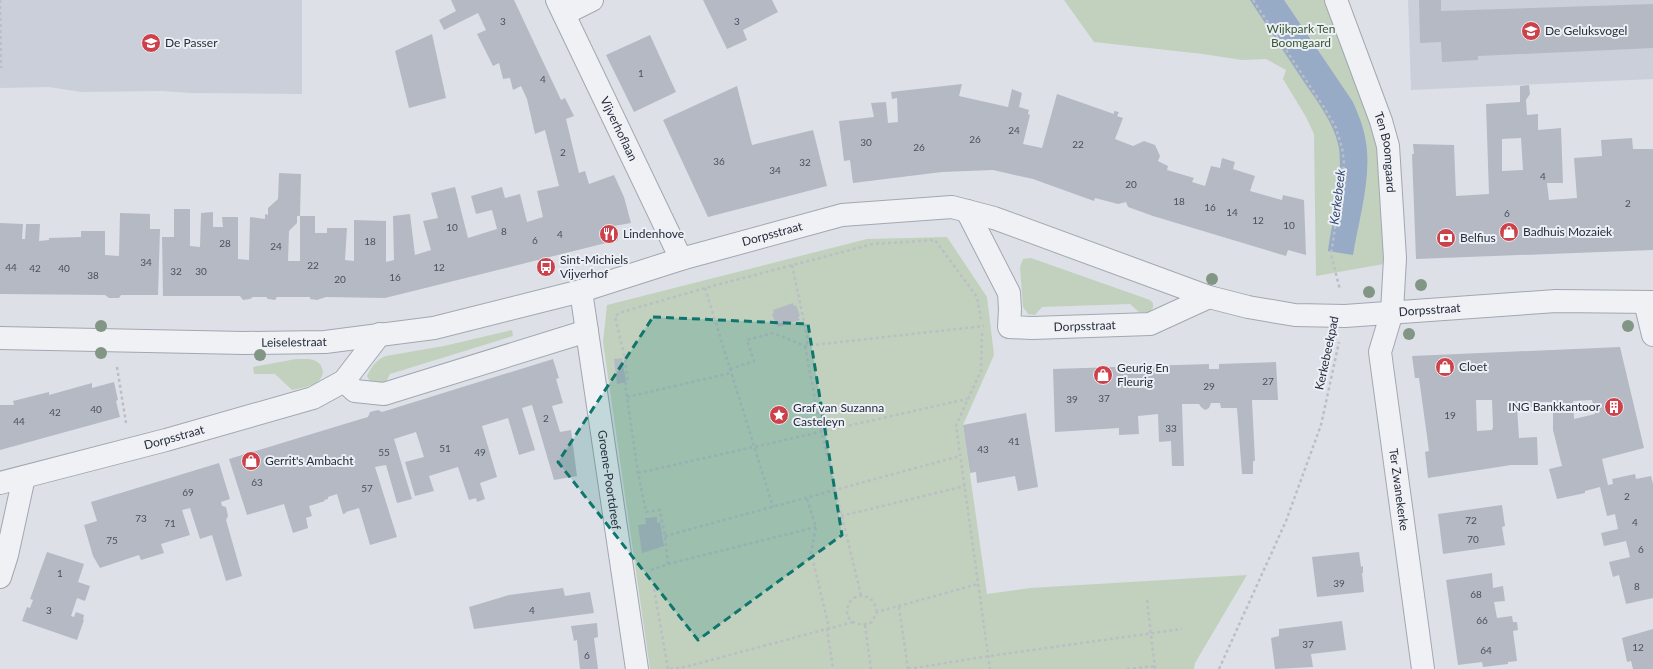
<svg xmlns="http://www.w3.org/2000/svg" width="1653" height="669" viewBox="0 0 1653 669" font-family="Lato,sans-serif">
<rect width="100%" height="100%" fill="#dde0e7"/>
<!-- built -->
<g fill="#cbcfd9">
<polygon points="0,0 302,0 302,94 191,93 162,91 81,92 49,87 0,88"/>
<polygon points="1408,0 1653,0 1653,79 1411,90"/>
</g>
<!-- green -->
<g fill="#c1d1be">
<polygon points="1064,0 1325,0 1374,129 1378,155 1384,264 1316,276 1314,134 1306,117 1283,79 1286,70 1266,59 1242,60 1203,54 1094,42"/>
<polygon points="947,237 987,297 994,355 963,425 987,594 1030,588 1247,575 1195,663 1194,669 650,669 603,342 607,305 867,239"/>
<polygon points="1031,258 1150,300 1153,303 1153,308 1149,312 1139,312 1130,304 1042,307 1035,315 1028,314 1023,307 1020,267 1023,259"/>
<path d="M512,330L513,336L390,374L385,384L371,383L367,376C372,366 376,360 386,356L444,346Z"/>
<path d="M296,359C308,359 320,357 323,371C322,386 304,387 292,390L275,374H254L253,367Z"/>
</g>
<!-- water -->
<path fill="#97abc7" d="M1250,0H1284L1353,102C1358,114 1363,125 1365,137C1373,174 1359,218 1353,255L1328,251C1332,222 1343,176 1339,148C1334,122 1316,100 1302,79C1285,53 1267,26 1250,0Z"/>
<!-- building -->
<g fill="#b4b9c3" fill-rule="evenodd">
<polygon points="451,0 514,0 561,100 565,98 574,116 566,119 579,173 585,171 589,184 614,175 624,197 631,223 614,226 618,240 385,298 326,297 317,300 310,299 310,297 277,297 275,300 268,299 266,297 253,297 250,299 243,300 240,296 163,296 162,237 174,237 174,209 190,209 190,246 200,247 201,213 213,212 213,227 223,227 222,217 238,217 238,259 249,260 250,217 265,219 265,214 268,215 268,208 278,199 279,173 301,174 300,216 297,216 297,223 289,231 288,261 300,261 300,216 315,216 315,233 327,233 327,228 347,228 345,260 354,261 354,220 386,221 386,262 394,260 393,216 410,214 415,255 431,250 423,221 438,218 431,193 455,187 468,238 497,229 492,210 476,214 471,196 502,187 505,198 520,194 527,222 543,217 537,191 559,186 545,130 535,134 527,99 521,86 513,90 510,78 503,79 499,63 493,66 477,34 486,30 478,13 444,30 439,20 456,11"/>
<polygon points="703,0 772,0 778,12 743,30 747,40 727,49"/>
<polygon points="1419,0 1441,0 1441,11 1653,4 1653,48 1478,56 1478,60 1442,62 1441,42 1420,43"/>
<polygon points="432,34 446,98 409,108 395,51"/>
<polygon points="650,35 676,92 634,112 606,55"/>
<polygon points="962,84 959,96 1008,107 1012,89 1022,93 1019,107 1029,110 1028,114 1030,115 1023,144 1042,148 1057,94 1114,114 1114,111 1119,112 1117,116 1123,118 1115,139 1133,146 1144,141 1155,145 1160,156 1158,161 1168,166 1167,170 1194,178 1192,182 1205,186 1211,166 1220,168 1222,158 1235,162 1233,169 1255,176 1250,191 1282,200 1283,195 1304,200 1306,255 1288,250 1286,256 1153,216 1128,207 1126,202 1118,204 1095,198 1094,201 1033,179 993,170 942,172 853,183 850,160 844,161 839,121 874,117 871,103 886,102 888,123 898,122 897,98 892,99 891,92"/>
<path d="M1529,85L1530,94L1526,100L1527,115L1538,114V130L1561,128L1563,183H1547L1549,200L1577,198L1574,158L1602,156L1601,140L1632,138L1633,149H1653V250L1416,259L1412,154H1414L1413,144L1454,145L1456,196L1489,194L1486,104L1520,102V86ZM1521,138L1523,170L1502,171V139Z"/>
<polygon points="737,86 752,145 813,130 827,186 708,217 663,120"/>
<polygon points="120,213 150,214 150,229 160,229 158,295 121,295 119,298 109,298 105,295 0,294 0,223 23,224 22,239 25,239 26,224 40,224 39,241 49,240 49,238 81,237 81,231 105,231 105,255 119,256"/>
<polygon points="793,303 794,306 796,305 800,316 798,317 800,320 778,327 778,324 776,325 772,314 774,313 773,310"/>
<path d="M1620,347L1644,448L1602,459L1608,485L1613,484L1612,479L1635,474L1636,479L1651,476L1653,484V598L1626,604L1619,575L1613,577L1609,562L1630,557L1626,541L1604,546L1601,533L1618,529L1615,514L1607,516L1600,487L1585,491V493L1557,499L1549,469L1562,466L1553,430V402H1535V407H1517L1519,438L1537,437L1538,465H1511L1428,478L1425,452L1429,451L1419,378H1415L1412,356ZM1476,400H1492L1493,427L1492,430L1477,431ZM1592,400L1595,414L1574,419L1573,401Z"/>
<polygon points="622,358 626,382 617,384 614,359"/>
<polygon points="553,359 559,378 556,379 563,403 552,406 560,432 571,430 577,476 554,480 532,405 522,408 535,450 519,455 508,418 482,426 497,477 480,483 485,499 477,502 476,498 469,500 458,467 429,476 434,491 415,496 405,462 424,457 416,432 394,439 412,499 397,503 386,465 375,467 397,537 370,545 359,508 346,512 346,513 343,514 337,494 328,497 328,499 324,500 325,501 309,506 312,516 306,518 308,528 293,533 284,504 247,515 229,459 361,419 368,417 370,412 378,410 382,412"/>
<polygon points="1276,362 1278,400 1252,400 1255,461 1253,461 1253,474 1242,474 1237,408 1221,408 1220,403 1211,403 1209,408 1205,410 1201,407 1199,404 1182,404 1184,466 1172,466 1171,441 1159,442 1158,414 1138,416 1139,434 1119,435 1119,428 1055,432 1053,369 1209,364 1209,369 1219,369 1219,364"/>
<polygon points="114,382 118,400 116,401 120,417 0,450 0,405 14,405 13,401 49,392 49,395 92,383 92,388"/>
<polygon points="1026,413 1038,487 1018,491 1015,476 977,483 976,472 970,473 963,425"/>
<polygon points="219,463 230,499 221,502 222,506 226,507 228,516 226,520 242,576 226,581 212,535 200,539 190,508 182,510 190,535 161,544 164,553 141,560 139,555 100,568 93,556 84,525 97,521 91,502"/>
<polygon points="1502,505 1505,526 1502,527 1505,545 1443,554 1438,514"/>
<polygon points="657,517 657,523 660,522 664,546 642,553 638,525 646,524 645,518"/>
<polygon points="47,552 84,564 78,582 90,586 85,601 77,598 71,616 74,617 76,612 84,615 83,620 84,620 77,640 22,621 27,607 30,608 33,600 30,599"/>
<polygon points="1359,552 1361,567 1363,566 1363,573 1362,573 1364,592 1317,597 1312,557"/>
<polygon points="1492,573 1493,588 1503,586 1505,601 1494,602 1497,618 1512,616 1513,622 1517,622 1518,630 1513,631 1517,661 1508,662 1508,664 1483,667 1482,662 1458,665 1446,580"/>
<polygon points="563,588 565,596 590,592 594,613 474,629 469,607 509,595"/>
<polygon points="1342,621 1346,650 1311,654 1313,667 1275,669 1271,638 1279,636 1279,629"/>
<polygon points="597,623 598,637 594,638 598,669 580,669 577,640 574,641 571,626"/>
<polygon points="1653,629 1653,669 1633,669 1631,661 1627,662 1622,638"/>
</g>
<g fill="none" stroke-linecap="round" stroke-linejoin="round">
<defs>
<g id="minor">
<path id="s1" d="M557,0L681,259"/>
<path id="s2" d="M1336,0L1381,121L1388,146L1395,258L1392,312L1380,352L1423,669"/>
<polyline points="564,14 592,0"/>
<path id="s3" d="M967,211L1009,293L1010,309L1009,327L1032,328L1150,324L1209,297"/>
<path id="s4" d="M581,291L637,669"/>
<polyline points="1645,302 1653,335"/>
<polyline points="344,381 355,391 384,394 587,331"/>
<polyline points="0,577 7,555 24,477"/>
</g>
<g id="tertiary">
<path id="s5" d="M0,338L244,343L325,342L434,328L581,291L681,259L842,215L952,207L994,218L1209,297L1248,307L1295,315L1345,316L1556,301L1653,302"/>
<path id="s6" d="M0,483L166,440L313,398L344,381L380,334"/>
</g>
</defs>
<!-- minor casing -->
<use href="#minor" stroke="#a2a7b1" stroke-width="24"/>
<!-- tertiary casing -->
<use href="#tertiary" stroke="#a2a7b1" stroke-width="24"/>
<!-- path -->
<g stroke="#bbbec5" stroke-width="2.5" stroke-dasharray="3 3" stroke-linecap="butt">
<polyline points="0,0 1,68"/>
<polyline points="1253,0 1325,109 1336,128 1342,148 1344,162 1342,181 1331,254 1340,290"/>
<polyline points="792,265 808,341 805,346 821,431 861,595"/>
<polyline points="705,288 773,507"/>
<polyline points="982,333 981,371 956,425 990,669"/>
<polyline points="117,367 126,423"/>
<polyline points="730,369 754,361 747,340 773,333 805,346 984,326"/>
<polyline points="627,397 731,373"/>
<polyline points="638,473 967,399"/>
<polyline points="807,499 816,527 811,552 829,628"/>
<polyline points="841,516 965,486"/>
<polyline points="665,536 960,456"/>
<polyline points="668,564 816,527"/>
<polyline points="651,570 668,564 665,536 660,510 646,512 638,473 625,384 628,381 624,354 615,317 619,313 705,288 873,244 935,240 977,297 981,319"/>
<polyline points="654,589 668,669"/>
<polyline points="1147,600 1155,669"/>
<polyline points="899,607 908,669"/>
<path d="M877,612L874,602C867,595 860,594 852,599C839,616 854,630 872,622L877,612L978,584"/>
<polyline points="865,625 871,669"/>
<polyline points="827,628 833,669"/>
<polyline points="670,669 685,667 853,622"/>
<polyline points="908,669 989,656 1182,629"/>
<polyline points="1127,669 1155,666"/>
<polyline points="1219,669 1286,521 1321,425 1339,342"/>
</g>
<!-- minor -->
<use href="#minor" stroke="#eff1f5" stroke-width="22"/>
<!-- tertiary -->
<use href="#tertiary" stroke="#eff1f5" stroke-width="22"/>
</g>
<!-- trees -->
<g fill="#829685">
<circle cx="1212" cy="279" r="6"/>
<circle cx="1421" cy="285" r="6"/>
<circle cx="1369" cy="292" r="6"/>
<circle cx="101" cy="326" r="6"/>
<circle cx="1628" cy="326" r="6"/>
<circle cx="1409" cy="334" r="6"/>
<circle cx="101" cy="353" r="6"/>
<circle cx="260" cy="355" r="6"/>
</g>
<!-- marked area -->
<path fill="#0f766e" fill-opacity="0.2" stroke="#0f766e" stroke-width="3" stroke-dasharray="8 5" stroke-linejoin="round" d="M653,317L808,324L842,535L698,640L558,462Z"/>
<!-- icons -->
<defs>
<symbol id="school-disc" viewBox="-11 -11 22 22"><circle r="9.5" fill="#cd414b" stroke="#eceff4"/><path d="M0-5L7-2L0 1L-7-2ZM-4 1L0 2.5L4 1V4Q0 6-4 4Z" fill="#fff"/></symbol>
<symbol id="shop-disc" viewBox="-11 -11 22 22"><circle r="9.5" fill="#cd414b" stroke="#eceff4"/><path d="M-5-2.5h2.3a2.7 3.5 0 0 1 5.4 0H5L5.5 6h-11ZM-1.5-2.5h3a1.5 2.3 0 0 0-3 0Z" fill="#fff"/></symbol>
<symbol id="restaurant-disc" viewBox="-11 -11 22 22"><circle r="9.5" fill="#cd414b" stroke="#eceff4"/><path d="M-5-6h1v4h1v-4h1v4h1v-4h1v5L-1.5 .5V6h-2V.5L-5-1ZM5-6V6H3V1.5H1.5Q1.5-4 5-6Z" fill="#fff"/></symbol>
<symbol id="bank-disc" viewBox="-11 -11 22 22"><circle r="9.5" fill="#cd414b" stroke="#eceff4"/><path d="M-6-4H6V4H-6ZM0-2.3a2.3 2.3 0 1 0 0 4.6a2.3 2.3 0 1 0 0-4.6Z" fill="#fff"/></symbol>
<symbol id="bus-disc" viewBox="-11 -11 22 22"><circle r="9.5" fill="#cd414b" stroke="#eceff4"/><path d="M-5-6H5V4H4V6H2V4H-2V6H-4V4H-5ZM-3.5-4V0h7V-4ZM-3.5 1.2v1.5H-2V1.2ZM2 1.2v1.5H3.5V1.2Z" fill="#fff"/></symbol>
<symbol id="building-disc" viewBox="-11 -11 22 22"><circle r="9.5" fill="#cd414b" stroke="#eceff4"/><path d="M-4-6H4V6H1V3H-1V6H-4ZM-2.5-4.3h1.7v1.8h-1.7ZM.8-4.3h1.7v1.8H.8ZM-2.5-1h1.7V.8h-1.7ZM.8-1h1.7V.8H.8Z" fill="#fff"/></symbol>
<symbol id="sight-disc" viewBox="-11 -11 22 22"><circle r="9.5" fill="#cd414b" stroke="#eceff4"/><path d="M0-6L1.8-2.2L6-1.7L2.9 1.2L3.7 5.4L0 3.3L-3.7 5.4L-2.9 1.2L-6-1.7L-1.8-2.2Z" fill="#fff"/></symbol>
</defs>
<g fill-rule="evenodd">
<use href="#school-disc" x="1520" y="20" width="22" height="22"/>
<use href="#school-disc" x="140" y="32" width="22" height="22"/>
<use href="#shop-disc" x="1498" y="221" width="22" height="22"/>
<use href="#restaurant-disc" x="598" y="223" width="22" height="22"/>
<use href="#bank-disc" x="1435" y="227" width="22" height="22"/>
<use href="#bus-disc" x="535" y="256" width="22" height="22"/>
<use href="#shop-disc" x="1434" y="356" width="22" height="22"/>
<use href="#shop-disc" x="1092" y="364" width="22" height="22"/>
<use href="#building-disc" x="1603" y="396" width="22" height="22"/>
<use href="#sight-disc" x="768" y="404" width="22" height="22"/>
<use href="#shop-disc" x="240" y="450" width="22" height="22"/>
</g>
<g text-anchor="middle" stroke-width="4" stroke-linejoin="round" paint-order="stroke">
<!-- number labels -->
<g font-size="10" fill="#4a505e">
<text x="503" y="25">3</text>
<text x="737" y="25">3</text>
<text x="641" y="77">1</text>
<text x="543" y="83">4</text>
<text x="1014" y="134">24</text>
<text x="975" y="143">26</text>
<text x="866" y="146">30</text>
<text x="1078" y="148">22</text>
<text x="919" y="151">26</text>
<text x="563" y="156">2</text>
<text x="719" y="165">36</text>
<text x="805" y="166">32</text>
<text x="775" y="174">34</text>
<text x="1543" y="180">4</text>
<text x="1131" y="188">20</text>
<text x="1179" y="205">18</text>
<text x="1628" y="207">2</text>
<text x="1210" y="211">16</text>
<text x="1232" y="216">14</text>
<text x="1507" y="217">6</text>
<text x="1258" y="224">12</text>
<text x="1289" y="229">10</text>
<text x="452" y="231">10</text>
<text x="504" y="235">8</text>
<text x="560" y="238">4</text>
<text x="535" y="244">6</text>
<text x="370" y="245">18</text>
<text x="225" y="247">28</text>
<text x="276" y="250">24</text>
<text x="146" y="266">34</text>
<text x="313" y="269">22</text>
<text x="11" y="271">44</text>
<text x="439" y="271">12</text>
<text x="35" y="272">42</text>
<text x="64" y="272">40</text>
<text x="176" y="275">32</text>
<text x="201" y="275">30</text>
<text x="93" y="279">38</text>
<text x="395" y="281">16</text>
<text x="340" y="283">20</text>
<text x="1268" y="385">27</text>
<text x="1209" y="390">29</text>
<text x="1104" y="402">37</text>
<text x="1072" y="403">39</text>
<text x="96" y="413">40</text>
<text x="55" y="416">42</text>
<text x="1450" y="419">19</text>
<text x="546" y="422">2</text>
<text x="19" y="425">44</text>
<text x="1171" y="432">33</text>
<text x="1014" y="445">41</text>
<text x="445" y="452">51</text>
<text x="983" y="453">43</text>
<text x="384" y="456">55</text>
<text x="480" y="456">49</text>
<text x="257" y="486">63</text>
<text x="367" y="492">57</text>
<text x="188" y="496">69</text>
<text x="1627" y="500">2</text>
<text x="141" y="522">73</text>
<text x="1471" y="524">72</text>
<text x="1635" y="526">4</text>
<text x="170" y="527">71</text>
<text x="1473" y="543">70</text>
<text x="112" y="544">75</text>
<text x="1641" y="553">6</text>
<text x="60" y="577">1</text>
<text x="1339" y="587">39</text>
<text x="1637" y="590">8</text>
<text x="1476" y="598">68</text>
<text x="49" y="614">3</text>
<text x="532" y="614">4</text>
<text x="1482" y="624">66</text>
<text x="1308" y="648">37</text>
<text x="1638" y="651">12</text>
<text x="1486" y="654">64</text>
<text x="587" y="659">6</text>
</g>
<!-- park labels -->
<g font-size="12" fill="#385934" stroke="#eceff4">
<text x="1301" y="33">Wijkpark Ten<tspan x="1301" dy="14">Boomgaard</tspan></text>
</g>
<!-- poi labels -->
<g font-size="12" fill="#262d3d" stroke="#eceff4" text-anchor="start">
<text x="1545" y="35">De Geluksvogel</text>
<text x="165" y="47">De Passer</text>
<text x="1523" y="236">Badhuis Mozaiek</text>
<text x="623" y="238">Lindenhove</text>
<text x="1460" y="242">Belfius</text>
<text x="560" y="264">Sint-Michiels<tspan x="560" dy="14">Vijverhof</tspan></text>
<text x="1459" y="371">Cloet</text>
<text x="1117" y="372">Geurig En<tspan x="1117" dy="14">Fleurig</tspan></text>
<text x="1600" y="411" text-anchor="end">ING Bankkantoor</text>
<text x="793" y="412">Graf van Suzanna<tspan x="793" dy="14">Casteleyn</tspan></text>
<text x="265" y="465">Gerrit's Ambacht</text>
</g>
<!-- street labels -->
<g font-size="12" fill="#262d3d" stroke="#eceff4">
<text dy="4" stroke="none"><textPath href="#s1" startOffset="143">Vijverhoflaan</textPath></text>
<text dy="4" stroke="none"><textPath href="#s2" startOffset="161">Ten Boomgaard</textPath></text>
<text dy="4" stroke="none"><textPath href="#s5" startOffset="786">Dorpsstraat</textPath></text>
<text dy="4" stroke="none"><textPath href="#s5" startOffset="1464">Dorpsstraat</textPath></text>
<text dy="4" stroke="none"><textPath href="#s3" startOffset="202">Dorpsstraat</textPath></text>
<text dy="4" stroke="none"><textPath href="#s5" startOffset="294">Leiselestraat</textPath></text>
<text transform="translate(1327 353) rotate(-78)" y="4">Kerkebeekpad</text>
<text dy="4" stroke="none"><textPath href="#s6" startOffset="180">Dorpsstraat</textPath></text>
<text dy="4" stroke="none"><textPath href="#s4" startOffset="191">Groene-Poortdreef</textPath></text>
<text dy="4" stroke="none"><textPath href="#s2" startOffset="502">Ter Zwanekerke</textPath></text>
</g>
<!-- water labels -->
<g font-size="13" font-style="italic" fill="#314870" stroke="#eceff4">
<text transform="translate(1337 197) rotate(-83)" y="5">Kerkebeek</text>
</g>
</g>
</svg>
